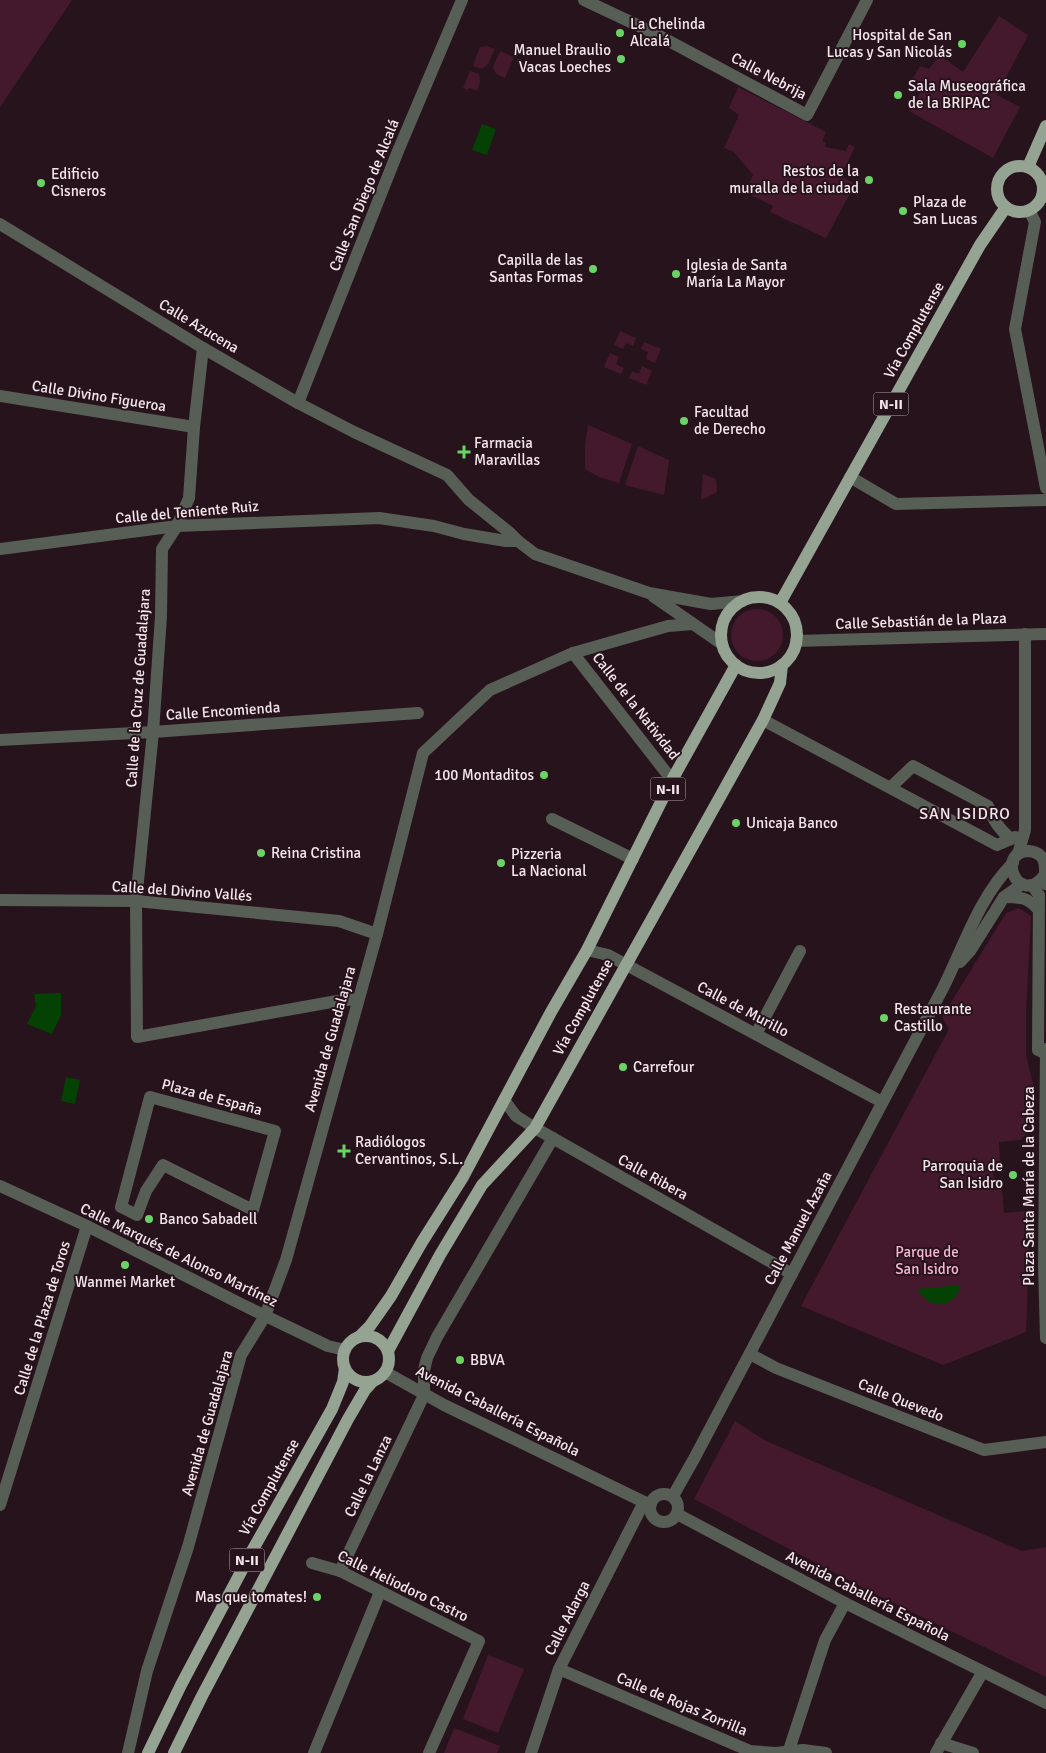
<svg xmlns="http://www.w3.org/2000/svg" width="1046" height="1753" viewBox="0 0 1046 1753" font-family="Signika,sans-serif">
<rect width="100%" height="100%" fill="#27131c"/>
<!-- green -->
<g fill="#44192e">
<polygon points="0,0 72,0 0,107"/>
<polygon points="999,16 1028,35 997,95 1020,107 993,158 909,111 924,87 912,80 920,66 929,69 939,55 963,72"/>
<polygon points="487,46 495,49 488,64 482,69 473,66 480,47"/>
<polygon points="500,51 514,57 505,78 496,74 493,67"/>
<polygon points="470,71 479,74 480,82 477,91 469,88 468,90 463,88"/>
<polygon points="738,87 826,132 822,141 826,143 825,147 846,151 849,144 855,147 841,176 855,184 826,238 770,212 773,206 745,192 753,175 734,152 724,148 739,115 729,108"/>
<polygon points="620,331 636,338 633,346 626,343 623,349 614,345"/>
<polygon points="644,342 661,349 655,363 646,359 648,352 641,349"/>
<polygon points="610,353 619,357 616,364 624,368 621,374 604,367"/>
<polygon points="642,366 652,371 646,385 629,378 632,371 639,374"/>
<polygon points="588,425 632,444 619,483 599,477 585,469 585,445"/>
<polygon points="638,446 669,460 664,495 625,485"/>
<polygon points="703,474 716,479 717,492 706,498 701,499"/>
<circle cx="757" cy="635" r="26"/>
<polygon points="1019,908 1031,916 1026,1014 1026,1055 1035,1092 1030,1131 1020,1140 999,1142 1000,1163 992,1164 995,1190 1002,1189 1004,1213 1026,1211 1029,1255 1026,1332 943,1365 801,1306 949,1029 942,1017 1006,913"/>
<polygon points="735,1421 766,1441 1022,1551 1046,1547 1046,1677 879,1596 694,1499"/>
<polygon points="488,1655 524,1669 498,1733 463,1719"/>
<polygon points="454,1728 500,1746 497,1753 444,1753"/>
</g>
<!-- water -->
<g fill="#034203">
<polygon points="482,124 496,129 487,155 472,150"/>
<polygon points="61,993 61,1015 52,1034 27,1024 36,1006 34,994"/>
<polygon points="66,1077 80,1080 75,1104 61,1101"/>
<path d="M961,1285C954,1310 929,1310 917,1289Z"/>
</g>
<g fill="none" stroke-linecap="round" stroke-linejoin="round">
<!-- minor -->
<g stroke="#575e56" stroke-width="12">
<polyline points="584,0 654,33 807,115 867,0"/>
<polyline points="1043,189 1046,189"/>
<polyline points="1029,210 1035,222 1015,329 1046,488"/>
<polyline points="0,224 203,348 298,403 354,432 447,475 469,500 510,533 518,541 535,554 649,593 711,604 743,601"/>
<polyline points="203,348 194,427 189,498 177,526 162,549 161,616 153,732 136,901 137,1037 337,1001 358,999"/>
<polyline points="0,396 194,427"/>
<polyline points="298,403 398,151 462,0"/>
<polyline points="850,477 896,504 1046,500"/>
<polyline points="0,549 177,526 379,518 434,526 464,534 506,541 518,541"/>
<polyline points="653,596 722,644"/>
<polyline points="796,641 1046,634"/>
<polyline points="573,653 672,780"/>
<polyline points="763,720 997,845 1011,839"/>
<polyline points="0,740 153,732 418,713"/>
<path d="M891,787L913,766L988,806C993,820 999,829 1011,839L1015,837"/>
<polyline points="552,819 633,859"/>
<polyline points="1018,854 1025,830 1025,634"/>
<path d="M1044,876C1019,907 995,853 1028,851C1035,851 1042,855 1044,861C1046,868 1044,876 1046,884"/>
<polyline points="1032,885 1039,895 1038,1050 1046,1054"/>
<path d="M1004,897C1021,897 1027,897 1039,910"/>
<polyline points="0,900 136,901 339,921 377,934"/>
<polyline points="587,950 608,955 882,1102"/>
<polyline points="960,962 970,951 1004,897 1022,884"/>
<polyline points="756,1034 800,951"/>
<polyline points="1046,1049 1044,1265 1046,1338"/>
<polygon points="150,1097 275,1131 253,1210 163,1165 146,1191 137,1215 121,1207"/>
<polyline points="504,1100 516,1116 535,1128 792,1274"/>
<polyline points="0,1186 87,1226 243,1305 328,1346 345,1350"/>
<polyline points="750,1354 776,1368 984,1450 1046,1442"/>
<polyline points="385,1372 444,1405 644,1502 651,1504"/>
<circle cx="664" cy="1508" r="14"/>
<path d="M673,1496L695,1457L943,988C964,946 979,897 1013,863"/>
<polyline points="0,1505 87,1226"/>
<polyline points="677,1514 845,1603 1046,1703"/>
<polyline points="312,1563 340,1571 479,1641 429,1753"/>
<polyline points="340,1571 424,1395 424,1370 427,1358 437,1337 553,1138"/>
<polyline points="559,1669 750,1751 776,1753 803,1750 826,1753"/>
<polyline points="941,1743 973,1753"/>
<polyline points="128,1753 147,1671 188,1547 241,1355 265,1316 286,1260 377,934 423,753 490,690 573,653 668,626 693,624"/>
<polyline points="314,1753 380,1592"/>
<polyline points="531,1753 559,1669 644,1502"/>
<polyline points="788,1753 825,1640 845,1603"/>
<polyline points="936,1753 982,1673"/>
</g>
<!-- primary -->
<g stroke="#94a392" stroke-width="12">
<circle cx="1020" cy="189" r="23"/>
<polyline points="1028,167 1046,126"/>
<circle cx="759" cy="635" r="38"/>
<polyline points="780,603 980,245 1006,207"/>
<circle cx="366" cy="1359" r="23"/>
<polyline points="360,1336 370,1326 391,1296 422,1242 463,1177 551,1012 587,950 672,780 736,665"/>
<polyline points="388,1351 440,1255 482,1185 535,1128 763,720 780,683 782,665"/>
<polyline points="148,1753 181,1685 252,1551 332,1409 343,1382 345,1368"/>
<polyline points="174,1753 202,1696 348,1419 365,1390 373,1381"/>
</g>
</g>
<!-- markers -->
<g fill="#69d464" stroke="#27131c" stroke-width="2">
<circle cx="620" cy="33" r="5"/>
<circle cx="962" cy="44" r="5"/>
<circle cx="621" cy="59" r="5"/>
<circle cx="898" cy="95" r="5"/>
<circle cx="869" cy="180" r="5"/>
<circle cx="41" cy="183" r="5"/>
<circle cx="903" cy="211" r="5"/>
<circle cx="593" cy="269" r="5"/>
<circle cx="676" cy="274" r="5"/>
<circle cx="684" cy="421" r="5"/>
<path d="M461.5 444.5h5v5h5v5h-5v5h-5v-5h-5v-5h5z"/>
<circle cx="544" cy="775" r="5"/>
<circle cx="736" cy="823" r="5"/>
<circle cx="261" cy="853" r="5"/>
<circle cx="501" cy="863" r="5"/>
<circle cx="884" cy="1018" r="5"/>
<circle cx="623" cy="1067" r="5"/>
<path d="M341.5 1143.5h5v5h5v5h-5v5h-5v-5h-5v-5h5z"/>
<circle cx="1013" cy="1175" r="5"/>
<circle cx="149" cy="1219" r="5"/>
<circle cx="125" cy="1265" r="5"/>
<circle cx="460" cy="1360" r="5"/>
<circle cx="317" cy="1597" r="5"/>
</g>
<g text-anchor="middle" stroke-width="4" stroke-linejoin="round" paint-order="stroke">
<!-- shield labels -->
<g fill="#27131c" stroke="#b7a7ae" stroke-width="1">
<rect x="873.5" y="392.5" width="35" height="23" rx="4"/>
<rect x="650.5" y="777.5" width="35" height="23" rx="4"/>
<rect x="229.5" y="1548.5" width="35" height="23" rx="4"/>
</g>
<g font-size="14" font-weight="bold" fill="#f5e6ec">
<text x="891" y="409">N-II</text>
<text x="668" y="794">N-II</text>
<text x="247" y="1565">N-II</text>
</g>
<!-- poi labels -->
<g font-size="15" fill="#f5e6ec" stroke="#27131c" text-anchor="start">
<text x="630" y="29">La Chelinda<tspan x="630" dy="17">Alcalá</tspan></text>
<text x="952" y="40" text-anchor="end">Hospital de San<tspan x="952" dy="17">Lucas y San Nicolás</tspan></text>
<text x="611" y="55" text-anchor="end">Manuel Braulio<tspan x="611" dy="17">Vacas Loeches</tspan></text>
<text x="908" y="91">Sala Museográfica<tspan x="908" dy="17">de la BRIPAC</tspan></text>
<text x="859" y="176" text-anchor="end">Restos de la<tspan x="859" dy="17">muralla de la ciudad</tspan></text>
<text x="51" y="179">Edificio<tspan x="51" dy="17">Cisneros</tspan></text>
<text x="913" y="207">Plaza de<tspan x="913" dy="17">San Lucas</tspan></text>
<text x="583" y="265" text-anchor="end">Capilla de las<tspan x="583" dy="17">Santas Formas</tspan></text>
<text x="686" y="270">Iglesia de Santa<tspan x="686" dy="17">María La Mayor</tspan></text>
<text x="694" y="417">Facultad<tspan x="694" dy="17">de Derecho</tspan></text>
<text x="474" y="448">Farmacia<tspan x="474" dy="17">Maravillas</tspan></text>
<text x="534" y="780" text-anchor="end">100 Montaditos</text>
<text x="746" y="828">Unicaja Banco</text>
<text x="271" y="858">Reina Cristina</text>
<text x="511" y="859">Pizzeria<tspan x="511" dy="17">La Nacional</tspan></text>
<text x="894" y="1014">Restaurante<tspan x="894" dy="17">Castillo</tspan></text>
<text x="633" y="1072">Carrefour</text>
<text x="355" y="1147">Radiólogos<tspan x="355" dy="17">Cervantinos, S.L.</tspan></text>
<text x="1003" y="1171" text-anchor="end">Parroquia de<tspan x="1003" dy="17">San Isidro</tspan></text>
<text x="159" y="1224">Banco Sabadell</text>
<text x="125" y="1287" text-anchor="middle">Wanmei Market</text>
<text x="470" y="1365">BBVA</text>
<text x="307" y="1602" text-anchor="end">Mas que tomates!</text>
</g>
<!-- street labels -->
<g font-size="15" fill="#f5e6ec" stroke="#27131c">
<text transform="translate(769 76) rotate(28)" y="5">Calle Nebrija</text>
<text transform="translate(364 195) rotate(-68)" y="5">Calle San Diego de Alcalá</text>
<text transform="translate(199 326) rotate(31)" y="5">Calle Azucena</text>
<text transform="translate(914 330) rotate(-61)" y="5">Vía Complutense</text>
<text transform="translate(99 396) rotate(9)" y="5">Calle Divino Figueroa</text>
<text transform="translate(187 512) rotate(-5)" y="5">Calle del Teniente Ruiz</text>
<text transform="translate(921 621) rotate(-2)" y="5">Calle Sebastián de la Plaza</text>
<text transform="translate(138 688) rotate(-86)" y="5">Calle de la Cruz de Guadalajara</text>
<text transform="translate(636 706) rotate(52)" y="5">Calle de la Natividad</text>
<text transform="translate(223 711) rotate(-4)" y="5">Calle Encomienda</text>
<text transform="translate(182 891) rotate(4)" y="5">Calle del Divino Vallés</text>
<text transform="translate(583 1007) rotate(-61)" y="5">Vía Complutense</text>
<text transform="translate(743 1009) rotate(28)" y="5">Calle de Murillo</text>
<text transform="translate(330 1039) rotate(-74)" y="5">Avenida de Guadalajara</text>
<text transform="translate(212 1097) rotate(15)" y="5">Plaza de España</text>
<text transform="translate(653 1177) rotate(29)" y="5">Calle Ribera</text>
<text transform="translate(1029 1186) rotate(-90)" y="5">Plaza Santa María de la Cabeza</text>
<text transform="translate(798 1228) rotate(-62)" y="5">Calle Manuel Azaña</text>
<text transform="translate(179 1255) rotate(26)" y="5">Calle Marqués de Alonso Martínez</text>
<text transform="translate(42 1318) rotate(-73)" y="5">Calle de la Plaza de Toros</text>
<text transform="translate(901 1400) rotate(22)" y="5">Calle Quevedo</text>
<text transform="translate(498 1411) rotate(27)" y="5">Avenida Caballería Española</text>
<text transform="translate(207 1423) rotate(-74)" y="5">Avenida de Guadalajara</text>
<text transform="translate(368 1476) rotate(-64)" y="5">Calle la Lanza</text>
<text transform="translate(269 1487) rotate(-61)" y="5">Vía Complutense</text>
<text transform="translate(403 1586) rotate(26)" y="5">Calle Heliodoro Castro</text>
<text transform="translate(868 1596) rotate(27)" y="5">Avenida Caballería Española</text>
<text transform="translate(567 1618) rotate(-63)" y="5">Calle Adarga</text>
<text transform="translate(682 1704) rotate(23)" y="5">Calle de Rojas Zorrilla</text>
</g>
<!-- park labels -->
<g font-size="15" fill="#f8b6d2" stroke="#27131c">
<text x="927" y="1257">Parque de<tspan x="927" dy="17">San Isidro</tspan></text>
</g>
<!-- neighbourhood labels -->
<g font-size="16" letter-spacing="1" fill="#f5e6ec" stroke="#27131c">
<text x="965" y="819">SAN ISIDRO</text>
</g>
</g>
</svg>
